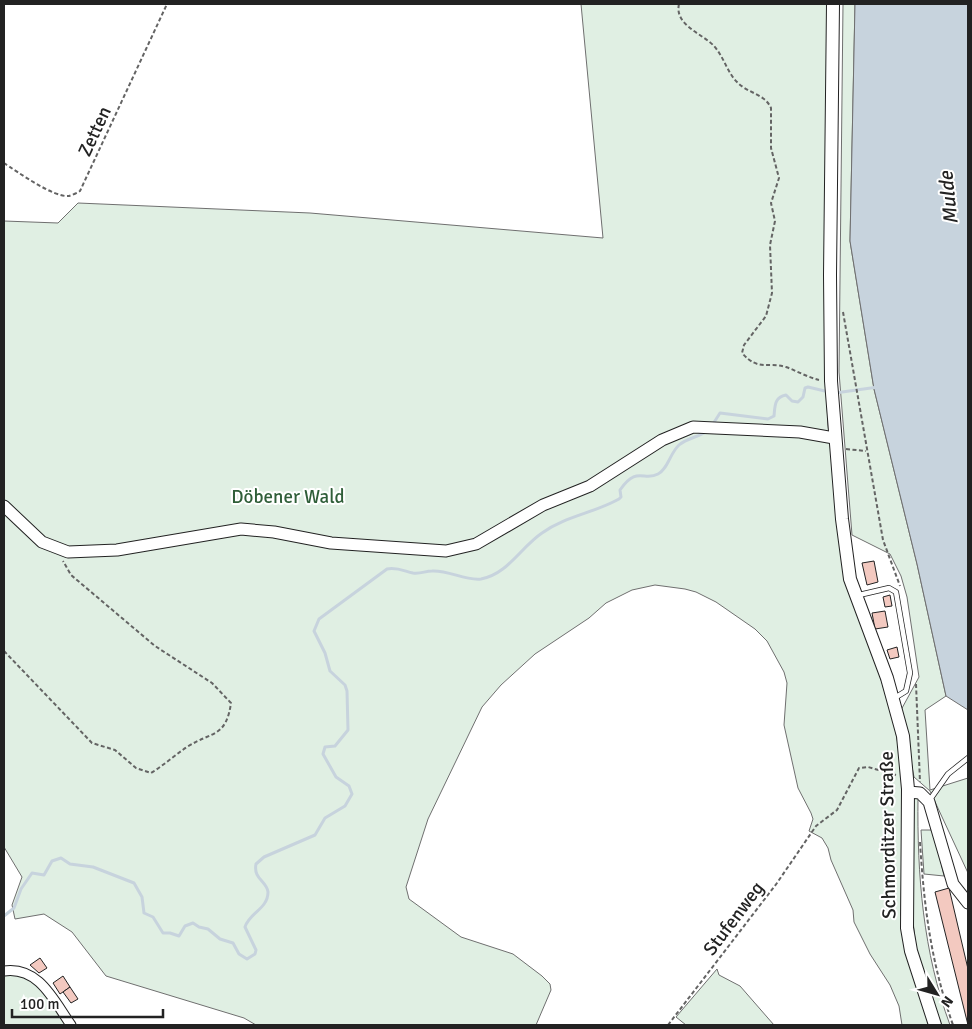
<svg xmlns="http://www.w3.org/2000/svg" width="972" height="1029" viewBox="0 0 972 1029" font-family="Signika,sans-serif">
<rect width="100%" height="100%" fill="#fff"/>
<!-- green -->
<g fill="#e0efe3" stroke="#6f6f6f">
<polygon points="581,4 828,4 826,381 828,425 845,581 875,659 895,727 903,774 901,915 930,1025 902,1025 899,1006 890,985 870,954 854,922 853,910 831,860 828,848 822,838 809,831 813,819 811,813 798,788 784,725 787,683 784,672 767,641 755,629 716,602 696,592 685,589 655,585 632,590 606,603 589,618 535,654 501,685 482,707 428,819 406,887 409,899 461,937 513,954 542,976 550,984 551,990 536,1025 256,1025 244,1018 106,976 72,932 44,914 15,919 12,905 22,877 4,847 4,221 58,223 78,203 310,213 603,238"/>
<polygon points="843,4 855,4 850,241 874,389 917,564 946,696 925,710 930,790 968,778 968,873 930,791 914,777 901,710 919,677 907,597 901,576 890,554 852,535 839,372"/>
<path d="M913,797H918C917,875 923,952 950,1025H937C929,997 919,969 915,940C909,893 913,844 913,797Z"/>
<polygon points="921,830 934,830 944,876 924,874"/>
<polygon points="717,969 719,975 740,986 774,1025 686,1025 676,1017"/>
<polygon points="4,971 36,979 71,1025 4,1025"/>
</g>
<!-- water -->
<polygon fill="#c7d3dd" stroke="#6f6f6f" points="855,4 968,4 968,710 946,696 917,564 874,389 850,241"/>
<g fill="none" stroke-linecap="round" stroke-linejoin="round">
<!-- stream -->
<g stroke="#c7d3dd" stroke-width="3">
<polyline points="835,393 878,387"/>
<path d="M713,424L720,413L768,419L774,416C775,407 774,397 786,395L792,401L798,402L803,397L805,388L808,387L829,392"/>
<path d="M4,916L14,908L21,889L32,873L44,875L52,861L61,858L70,864L93,867L134,883L142,897L144,913L153,917L163,933H170L179,936L185,926L193,923L199,927L208,929L220,939L233,943L239,954L247,959L255,954L256,950L245,927C249,913 268,909 268,892C267,881 253,879 256,864L264,857L315,835L325,818L345,806L352,794L349,786L336,777L323,754L325,747L335,746L348,730L347,691L345,685L330,671L325,653L314,631L319,619L387,569C397,567 404,571 413,573C421,574 425,571 432,571C449,570 465,581 481,579C508,574 521,547 542,533C566,516 594,513 619,499L621,497L620,490C637,465 644,482 658,474C668,469 670,453 679,445C687,438 699,437 707,431"/>
</g>
</g>
<!-- building -->
<g fill="#f3c9c0" stroke="#222">
<polygon points="874,561 878,582 867,585 862,563"/>
<polygon points="890,595 892,606 885,607 883,597"/>
<polygon points="885,611 888,627 875,629 872,613"/>
<polygon points="897,647 899,657 890,659 887,650"/>
<polygon points="949,888 968,969 968,1025 935,892"/>
<polygon points="40,958 47,968 39,973 30,965"/>
<polygon points="63,976 70,987 60,994 53,983"/>
<polygon points="70,987 78,999 71,1003 63,992"/>
</g>
<g fill="none" stroke-linecap="round" stroke-linejoin="round">
<defs>
<g id="service">
<polyline points="859,595 889,588 896,592 910,673 906,691 893,699"/>
<polyline points="929,801 948,774 968,758"/>
</g>
<path id="minor" d="M4,971C39,966 54,1001 71,1025"/>
<g id="tertiary">
<polyline points="4,506 42,542 68,552 117,550 241,529 274,532 331,543 446,551 476,544 543,505 590,486 662,440 693,427 800,432 834,438"/>
<polyline points="908,792 920,793 929,802 953,884 968,903"/>
</g>
<polyline id="secondary" points="833,4 830,275 831,381 842,519 850,579 887,678 903,736 908,789 907,928 911,951 935,1025"/>
</defs>
<!-- service casing -->
<use href="#service" stroke="#222" stroke-width="6"/>
<!-- minor casing -->
<use href="#minor" stroke="#222" stroke-width="11"/>
<!-- tertiary casing -->
<use href="#tertiary" stroke="#222" stroke-width="13"/>
<!-- secondary casing -->
<use href="#secondary" stroke="#222" stroke-width="14"/>
<!-- path -->
<g stroke="#646464" stroke-width="2" stroke-dasharray="4 2.5" stroke-linecap="butt">
<path d="M679,4C674,25 703,34 714,46C724,57 727,72 737,82C747,93 765,94 771,108V148L779,178L771,203L775,221L770,245L772,293L766,316L744,345L742,353C759,372 767,361 786,367C797,371 807,377 819,380"/>
<path d="M4,163C16,171 54,198 69,196C72,195 77,193 80,191L167,4"/>
<polyline points="843,312 883,540 900,586"/>
<polyline points="846,449 866,451"/>
<path d="M4,651L92,743L115,750L136,768L151,773C164,765 175,755 187,747C212,731 226,738 231,703L212,683L155,646L71,575L63,561"/>
<polyline points="916,684 920,782"/>
<path d="M920,842C924,907 931,963 953,1025"/>
<polyline points="668,1025 777,883 816,826 837,810 859,768 868,767 896,775"/>
</g>
<!-- service -->
<use href="#service" stroke="#fff" stroke-width="4.5"/>
<!-- minor -->
<use href="#minor" stroke="#fff" stroke-width="9"/>
<!-- tertiary -->
<use href="#tertiary" stroke="#fff" stroke-width="11"/>
<!-- secondary -->
<use href="#secondary" stroke="#fff" stroke-width="12"/>
</g>
<g text-anchor="middle" stroke-width="4" stroke-linejoin="round" paint-order="stroke">
<!-- street labels -->
<g font-size="19" fill="#222" stroke="#fff">
<text transform="translate(94 131) rotate(-65)" y="7">Zetten</text>
<text transform="translate(887 835) rotate(-91)" y="7">Schmorditzer Straße</text>
<text transform="translate(733 918) rotate(-53)" y="7">Stufenweg</text>
</g>
<!-- park labels -->
<g font-size="19" fill="#2f5e38" stroke="#fff">
<text x="288" y="503">Döbener Wald</text>
</g>
<!-- water labels -->
<g font-size="20" font-style="italic" fill="#222" stroke="#fff">
<text transform="translate(948 198) rotate(-96)" y="7">Mulde</text>
</g>
</g>
<!-- border -->
<rect width="972" height="1029" fill="none" stroke="#222222" stroke-width="10"/>
<!-- north arrow -->
<g transform="translate(937 994) rotate(127)" stroke="#ffffff" stroke-width="4" paint-order="stroke">
<path d="M0-4L9 19L0 12L-9 19Z" fill="#222222"/>
<text y="-8" font-size="14" font-weight="bold" text-anchor="middle" fill="#222222">N</text>
</g>
<!-- scale -->
<path d="M12 1009v8h151v-8" fill="none" stroke="#222222" stroke-width="2.5"/>
<text x="20" y="1009" font-size="15" fill="#222222" stroke="#ffffff" stroke-width="4" paint-order="stroke">100 m</text>
</svg>
